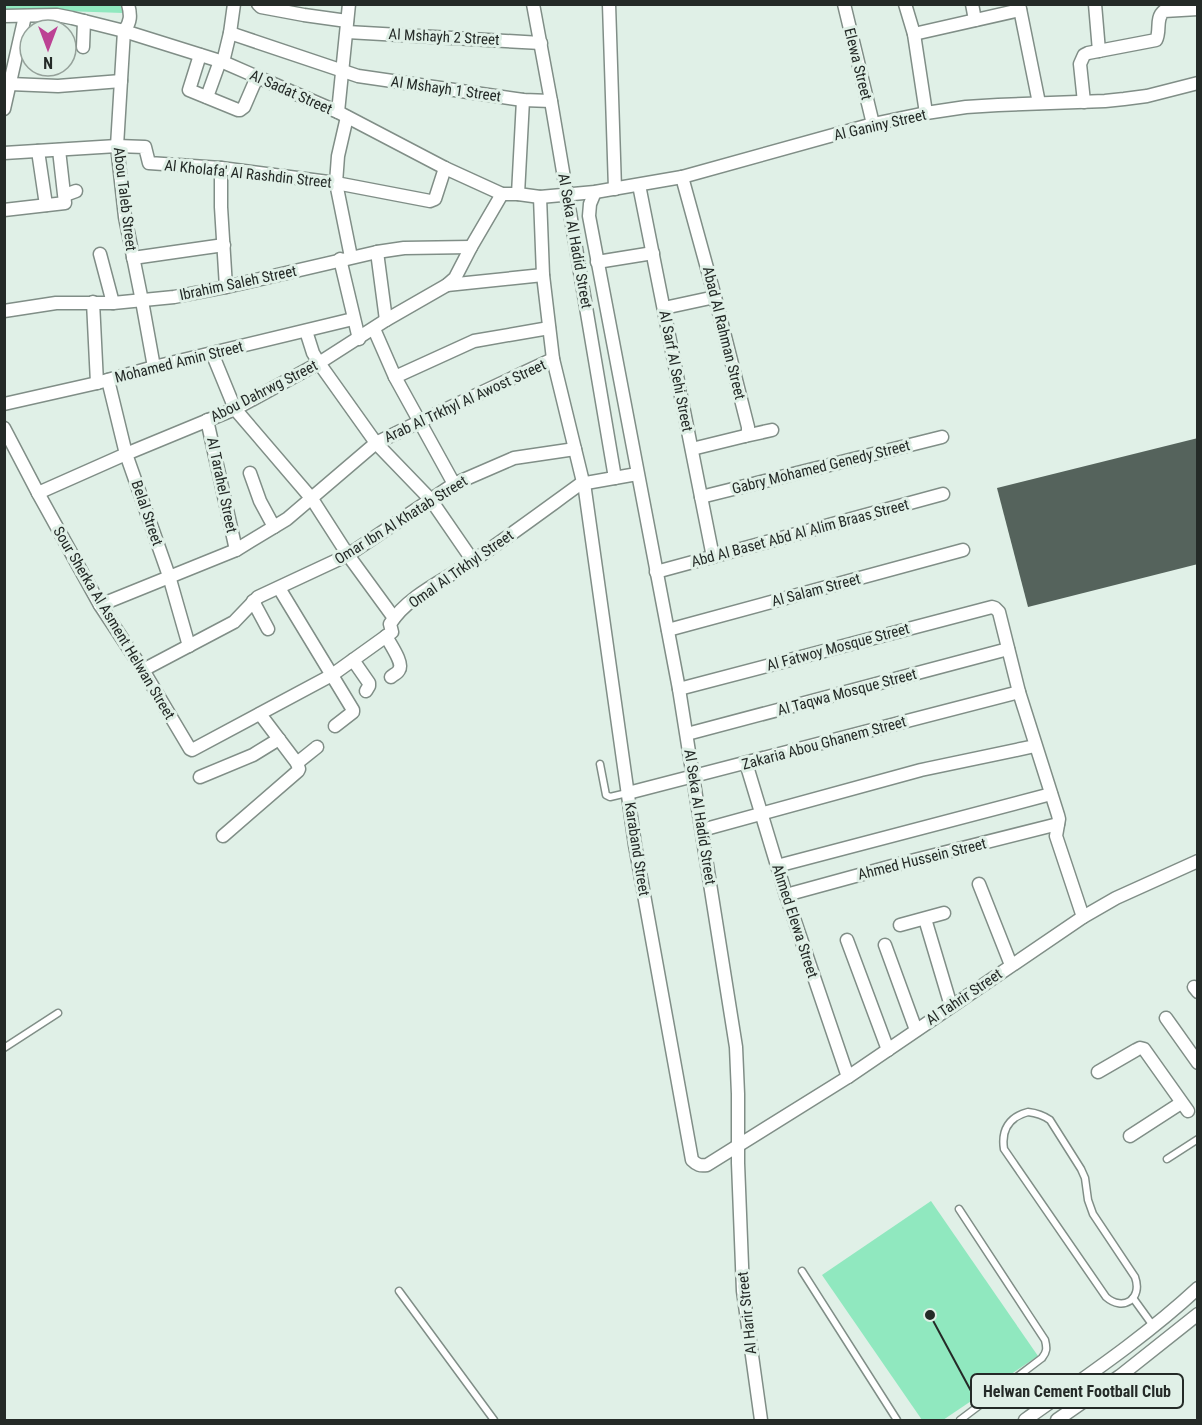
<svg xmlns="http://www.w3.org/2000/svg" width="1202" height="1425" viewBox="0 0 1202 1425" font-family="'Roboto Condensed',sans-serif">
<rect width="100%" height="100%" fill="#e0f0e7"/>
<!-- green -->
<g fill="#90e8bf">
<polygon points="5,4 120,4 123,13 5,9"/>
<polygon points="931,1201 1038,1356 943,1420 922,1420 822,1275"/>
</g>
<!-- building -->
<polygon fill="#55635c" points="1198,438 1198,564 1028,607 997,488"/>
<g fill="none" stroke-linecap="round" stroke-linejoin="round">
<defs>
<g id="service">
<polyline points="600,764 606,795 610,797 627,793"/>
<polyline points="4,1048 58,1013"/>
<path d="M1028,1112C1037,1113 1043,1115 1050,1120L1081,1169L1085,1178L1088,1200L1093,1214L1135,1277C1143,1299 1123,1312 1106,1297L1004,1149C1001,1130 1009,1117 1028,1112Z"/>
<polyline points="1167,1159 1198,1139"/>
<path d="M959,1209L1045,1340C1047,1348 1047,1352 1042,1358L960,1420"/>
<polyline points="802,1271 897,1420"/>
<polyline points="399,1291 494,1420"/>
<polyline points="1133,1298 1154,1327"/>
</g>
<g id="minor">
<path d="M128,4C131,15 131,22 124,31L117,146L125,217L142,301L154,367"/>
<polyline points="258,4 261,7 304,15 347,21"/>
<polyline points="533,4 551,101 615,478"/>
<polyline points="609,4 615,189"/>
<polyline points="844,4 873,124"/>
<polyline points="905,4 914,34 926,113"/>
<polyline points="972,4 975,20"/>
<polyline points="1019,4 1039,103"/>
<polyline points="1095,4 1099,51"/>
<polyline points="4,16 57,15 72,18 124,31 223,62 338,112 445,168 502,194 518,194 540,197 595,192 682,177 873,124 926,113 966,107 998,105 1105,101 1124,99 1147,96 1198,83"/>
<polyline points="347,32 541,43"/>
<polyline points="230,33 358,76 523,100 551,101"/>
<polyline points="914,34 1020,10"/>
<polyline points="83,47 84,21"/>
<polyline points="200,55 189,90 238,110 240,110 244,107 257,77"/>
<polyline points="223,62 230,33 234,4"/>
<polyline points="10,84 58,86 121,81"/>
<polyline points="207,97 220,61"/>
<path d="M1084,102L1080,64L1084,55L1088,53L1156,40C1161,31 1155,18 1164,11L1198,9"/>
<polyline points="4,109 25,16"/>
<polyline points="338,112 349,4"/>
<polyline points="347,117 338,156 336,183 351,257"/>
<polyline points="38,151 46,205"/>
<polyline points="4,153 117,146 145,147 149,163 221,168 336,183 430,201 435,199 445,168"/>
<polyline points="221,168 221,207 226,287"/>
<polyline points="682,177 715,297 748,427 748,432 745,436 692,449"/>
<polyline points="639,185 713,557"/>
<polyline points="595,192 590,204 589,216 679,689 736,1047 738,1094 738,1163 743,1291 761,1420"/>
<polyline points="518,194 523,100"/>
<polyline points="65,195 76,191"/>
<polyline points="540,197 543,275 553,359 583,482 586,483 637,474"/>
<polyline points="4,210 65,203 59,150"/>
<polyline points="377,252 386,320"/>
<polyline points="100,254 113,303"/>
<polyline points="133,258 224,245"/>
<polyline points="340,259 359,339"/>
<polyline points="597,262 653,253"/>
<polyline points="447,285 543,275"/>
<polyline points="93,302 97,383"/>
<polyline points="664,308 715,297"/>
<polyline points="4,311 56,303 113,303 174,297 226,287 377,252 404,248 471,247"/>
<polyline points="374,329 395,377 454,484"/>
<polyline points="306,331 313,353 319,363 376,443 431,500 473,561"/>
<polyline points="212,353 235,409 312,499 348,555 394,618"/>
<polyline points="395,377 474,341 549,328"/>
<polyline points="108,380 126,454 169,576 189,646"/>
<polyline points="4,404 97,383 154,367 353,319"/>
<polyline points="207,420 236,550"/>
<path d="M4,428L38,493L100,605L143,670L190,749L192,750L332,675L392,632L390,624C408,595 447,579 474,560C511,535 547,508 583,482"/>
<polyline points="745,436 772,430"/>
<polyline points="250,473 260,501 274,527"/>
<path d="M584,483L635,845L692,1160C697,1165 700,1166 707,1165L848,1077L1083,917L1116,898L1198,861"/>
<polyline points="38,493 126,454 235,409 319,363 386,320 447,285 455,278 471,247 502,194"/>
<polyline points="701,497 942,437"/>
<polyline points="656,572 943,494"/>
<polyline points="279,588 353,710 353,712 335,726"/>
<polyline points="253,601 268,629"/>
<polyline points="100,605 236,550 287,519 376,443 419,422 553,359"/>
<polyline points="668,630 963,550"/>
<path d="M386,636C390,644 404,663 399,670C398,673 393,675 391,677"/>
<polyline points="353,660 369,683 369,686 366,691"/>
<polyline points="143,670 234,622 258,597 348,555 454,484 514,458 575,449"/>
<polyline points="679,689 992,607 995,608 999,612 1019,692 1058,815 1059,819 1056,836 1083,917"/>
<polyline points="687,734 1008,649"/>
<polyline points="297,763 317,747"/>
<polyline points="746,763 786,895 848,1077"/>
<polyline points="200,777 253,755 279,739"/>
<polyline points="628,793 1019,692"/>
<polyline points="702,830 921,770 1035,746"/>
<polyline points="223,836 298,771 299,769 297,763 260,714"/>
<polyline points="777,866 1051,794"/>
<polyline points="979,884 1011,965"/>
<polyline points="786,895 903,863 1058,824"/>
<polyline points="925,919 951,1006"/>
<polyline points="900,925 944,913"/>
<polyline points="847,940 888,1050"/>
<polyline points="885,945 916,1030"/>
<polyline points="1194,987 1198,992"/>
<polyline points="1166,1018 1198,1063"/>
<polyline points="1098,1072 1136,1050 1140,1048 1144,1049 1188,1111"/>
<polyline points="1130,1136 1181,1103"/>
<path d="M1025,1420C1084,1378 1144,1338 1198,1288"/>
<polyline points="1057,1420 1120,1376 1198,1314"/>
</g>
</defs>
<!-- service casing -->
<use href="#service" stroke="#808e87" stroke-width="9"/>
<!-- minor casing -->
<use href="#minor" stroke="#808e87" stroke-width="15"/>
<!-- service -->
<use href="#service" stroke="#fff" stroke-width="6"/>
<!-- minor -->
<use href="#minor" stroke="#fff" stroke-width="12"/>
</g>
<g text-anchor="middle" stroke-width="6" stroke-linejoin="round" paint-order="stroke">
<!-- street labels -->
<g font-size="15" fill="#242a27" stroke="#e0f0e7">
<text transform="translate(444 37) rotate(3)" y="5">Al Mshayh 2 Street</text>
<text transform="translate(858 64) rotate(76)" y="5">Elewa Street</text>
<text transform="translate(446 89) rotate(8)" y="5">Al Mshayh 1 Street</text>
<text transform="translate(291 92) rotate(24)" y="5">Al Sadat Street</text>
<text transform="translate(880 125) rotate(-13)" y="5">Al Ganiny Street</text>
<text transform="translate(248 174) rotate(6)" y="5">Al Kholafa' Al Rashdin Street</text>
<text transform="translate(125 199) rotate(83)" y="5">Abou Taleb Street</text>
<text transform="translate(575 241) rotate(80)" y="5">Al Seka Al Hadid Street</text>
<text transform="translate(238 283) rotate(-12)" y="5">Ibrahim Saleh Street</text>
<text transform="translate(724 333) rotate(76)" y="5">Abad Al Rahman Street</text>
<text transform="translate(179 362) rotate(-14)" y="5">Mohamed Amin Street</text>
<text transform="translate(676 371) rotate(79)" y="5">Al Sarf Al Sehi Street</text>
<text transform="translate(264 391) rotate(-27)" y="5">Abou Dahrwg Street</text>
<text transform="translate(465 401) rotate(-25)" y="5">Arab Al Trkhyl Al Awost Street</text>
<text transform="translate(821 467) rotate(-14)" y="5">Gabry Mohamed Genedy Street</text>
<text transform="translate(222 485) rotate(78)" y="5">Al Tarahel Street</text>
<text transform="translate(147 513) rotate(71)" y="5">Belal Street</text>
<text transform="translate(401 520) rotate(-32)" y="5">Omar Ibn Al Khatab Street</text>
<text transform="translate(800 533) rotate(-15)" y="5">Abd Al Baset Abd Al Alim Braas Street</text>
<text transform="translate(461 569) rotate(-35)" y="5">Omal Al Trkhyl Street</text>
<text transform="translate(816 590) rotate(-15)" y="5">Al Salam Street</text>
<text transform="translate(114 623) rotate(59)" y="5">Sour Sherka Al Asment Helwan Street</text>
<text transform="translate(838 647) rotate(-15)" y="5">Al Fatwoy Mosque Street</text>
<text transform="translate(847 692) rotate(-15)" y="5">Al Taqwa Mosque Street</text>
<text transform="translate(824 743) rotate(-15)" y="5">Zakaria Abou Ghanem Street</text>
<text transform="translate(700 817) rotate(81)" y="5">Al Seka Al Hadid Street</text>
<text transform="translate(637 849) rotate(81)" y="5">Karaband Street</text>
<text transform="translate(922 859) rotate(-14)" y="5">Ahmed Hussein Street</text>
<text transform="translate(795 921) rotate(72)" y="5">Ahmed Elewa Street</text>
<text transform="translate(964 997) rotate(-34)" y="5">Al Tahrir Street</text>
<text transform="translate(747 1313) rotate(-96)" y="5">Al Harir Street</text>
</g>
</g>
<!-- callouts -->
<path fill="none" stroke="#242a27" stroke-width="2" d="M930 1315L971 1391"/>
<circle fill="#242a27" stroke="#e0f0e7" stroke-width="2" cx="930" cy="1315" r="6"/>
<rect fill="#e0f0e7" stroke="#242a27" stroke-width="2" x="971" y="1374" width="212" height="34" rx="6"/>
<g font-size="16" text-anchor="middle" font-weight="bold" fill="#242a27">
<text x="1077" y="1397">Helwan Cement Football Club</text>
</g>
<!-- border -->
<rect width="1202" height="1425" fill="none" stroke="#242a27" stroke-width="12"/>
<!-- north arrow -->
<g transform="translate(48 48) rotate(180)"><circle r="28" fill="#e0f0e7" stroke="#95a19a" stroke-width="1.5"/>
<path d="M0-4.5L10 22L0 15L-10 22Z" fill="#bc4294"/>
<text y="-9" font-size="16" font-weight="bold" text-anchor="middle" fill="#242a27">N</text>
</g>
</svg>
